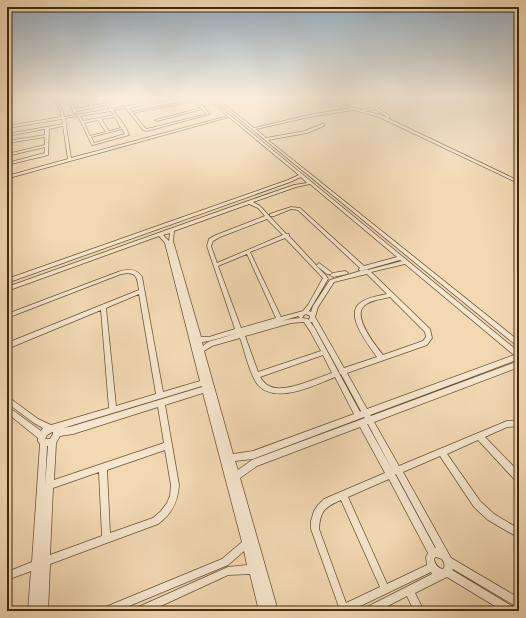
<svg xmlns="http://www.w3.org/2000/svg" width="526" height="618" viewBox="0 0 526 618" font-family="'Gentium Book Plus',serif">
<rect width="100%" height="100%" fill="#f2d9b4"/>
<filter id="stains"><feTurbulence type="fractalNoise" baseFrequency=".005" numOctaves="4"/><feColorMatrix values="0 0 0 0 .2 0 0 0 0 .09 0 0 0 0 .02 0 0 0 .5 -.17"/></filter>
<radialGradient id="worn" r=".72"><stop offset=".6" stop-color="#630" stop-opacity="0"/><stop offset="1" stop-color="#630" stop-opacity=".3"/></radialGradient>
<g fill="none" stroke-linecap="round" stroke-linejoin="round">
<defs>
<g id="minor">
<polygon points="24,98 27,98 7,103 7,101"/>
<path d="M53,98H55L63,112L64,117L110,109L107,105L76,111V113H74L68,98H70L75,109L90,106L86,98H88L93,106L106,103L103,98H105L112,109L138,104L140,103L137,98H139L143,103L140,106L129,108L132,112L192,100L191,98H193L204,107H205V109L210,114L147,131L143,130L126,108L113,110L126,128L129,135L93,145H92L78,116L65,118L66,124L67,125L66,126L71,158L228,116L207,98H209L519,352V359L370,415L371,416L519,361V367L374,422L399,466L507,421L519,420V426L507,427L485,437L519,472V482L516,481L478,440L447,454L480,501L494,514L519,529V538L488,520L474,507L440,456L403,472L451,558L519,598V608L453,569L452,570L515,608L517,611H503L447,577L415,593L424,611H414L407,596L378,611H363L365,608L432,574L431,572L350,611H338L339,607L311,529V521L314,511L318,505L324,499L385,473L360,427L257,466L240,478L278,611H259L250,574L228,575L150,611H134L136,608L228,567L247,565L244,551L228,565L117,611H101L103,608L222,559L242,542L203,393L165,405L179,485C178,502 172,514 158,524L50,564L48,611H38L45,486L38,611H28L31,571L7,580V572L32,562L40,444L38,441V438L7,413V406L41,431L43,428L34,423L7,403V396L38,419L51,425L109,408L101,310L7,349V343L139,290C137,277 137,271 121,274L7,318V314L118,272C127,269 136,268 142,277L163,392L200,381L165,243L159,236L7,291V287L248,201L294,185L307,183L301,177L290,182L7,283V279L288,180L299,175L229,117L9,178V180H7V176L68,159L63,126L49,129L48,155L7,165V163L45,153V147L7,156V154L45,145V137L7,143V141L45,135V129L7,136V134L63,124L62,119L7,128V126L61,117V112ZM194,101L201,108L155,120L157,121L202,109L207,114L147,129L145,128L133,113ZM111,111L114,115L83,121L80,116ZM115,117L121,128L109,131L101,119ZM98,120L106,132L90,136L84,123ZM122,129L125,134L94,143L91,137ZM310,184L397,257L364,266L300,208L291,207L270,214V216H274L291,209L298,210L360,268L359,269V270L361,271L400,260L402,261L368,270L367,269L330,280L313,306L311,312L309,311L328,279L327,277L289,236V234H286L260,206L253,202L296,187ZM249,204L258,208L265,216L216,235L209,239L207,246L235,329L209,337H201L173,241L174,231ZM267,219L283,235L217,263L211,246L213,241L220,237ZM170,233L169,241L163,235ZM285,238L323,278L308,305L303,311L281,317L250,252ZM247,254L276,318L241,328L218,266ZM405,264L514,355L367,409L347,373L427,345L432,338L430,329L371,272ZM367,274L387,294C378,296 368,297 360,303C344,315 369,345 377,357L344,368L315,317L318,307L334,282ZM139,294L156,394L116,406L106,308ZM390,297L425,332L426,337L423,341L383,355C376,346 352,317 364,306C370,300 382,299 390,297ZM306,314L310,316L309,320L310,322H312L339,371L340,374H341L361,411L360,412L314,327L308,319L302,318L304,315ZM298,316L300,318L291,319L282,321ZM304,322L310,331L321,351L258,372L245,336L291,323ZM238,333L208,342L203,346L202,342L209,341ZM240,338C245,351 250,377 259,386C277,404 316,385 335,377L354,414L253,451L233,454L204,351L212,346ZM323,355L332,373C317,378 283,394 269,386C265,384 262,380 260,377ZM202,386V387L73,426L63,428ZM158,407L164,443L54,480L56,443L60,436L73,434ZM364,417L365,418L252,460L238,470L235,461L253,459ZM367,424H368L393,471ZM52,432H53V434L50,439H45L47,435ZM47,446H48L45,486ZM165,450L171,485L170,496L167,503L161,511L153,518L110,533L107,470ZM99,472L102,536L50,555L53,488ZM395,474H396L436,548H435ZM389,479L428,553L426,557L427,565L387,584L348,497ZM341,500L380,587L346,603L319,529C320,511 325,507 341,500ZM436,557L442,559C444,562 446,566 443,569C437,568 435,564 434,559Z"/>
<polygon points="172,98 176,98 158,102 157,101"/>
<path d="M214,98H216L254,128L309,115L351,108L342,103L341,100L344,98H346L343,100C347,107 356,108 363,110C366,108 372,109 378,106V102L371,98H373L380,101V104L389,98H391L378,108L390,116V118H388L376,109L365,111L381,115L519,181V183H518L379,117L354,110L309,117L256,129L266,138L305,131L322,124H324V126L307,133L268,140L519,341V347L517,346Z"/>
<polygon points="319,263 331,272 332,273 331,274 327,274 317,266 317,265"/>
<polygon points="345,271 347,272 348,273 347,274 333,277 330,275 333,273"/>
</g>
</defs>
<!-- minor casing -->
<use href="#minor" stroke="#6c5637" stroke-width="1.5"/>
<!-- minor -->
<use href="#minor" fill="#f7e6ce" fill-rule="evenodd"/>
</g>
<!-- sky -->
<linearGradient id="sky" x2="0" y2="1"><stop stop-color="#93abbc"/><stop offset="0.53" stop-color="#f9eedd"/><stop offset="1" stop-color="#f9eedd" stop-opacity="0"/></linearGradient>
<rect width="526" height="184" fill="url(#sky)"/>
<!-- margin -->
<rect width="526" height="618" fill="none" stroke="#f2d9b4" stroke-width="24"/>
<rect x="8" y="8" width="510" height="602" fill="none" stroke="#402b0d" stroke-width="2"/>
<rect x="12" y="12" width="502" height="594" fill="none" stroke="#402b0d"/>
<rect width="100%" height="100%" filter="url(#stains)"/>
<rect width="100%" height="100%" fill="url(#worn)"/>
</svg>
